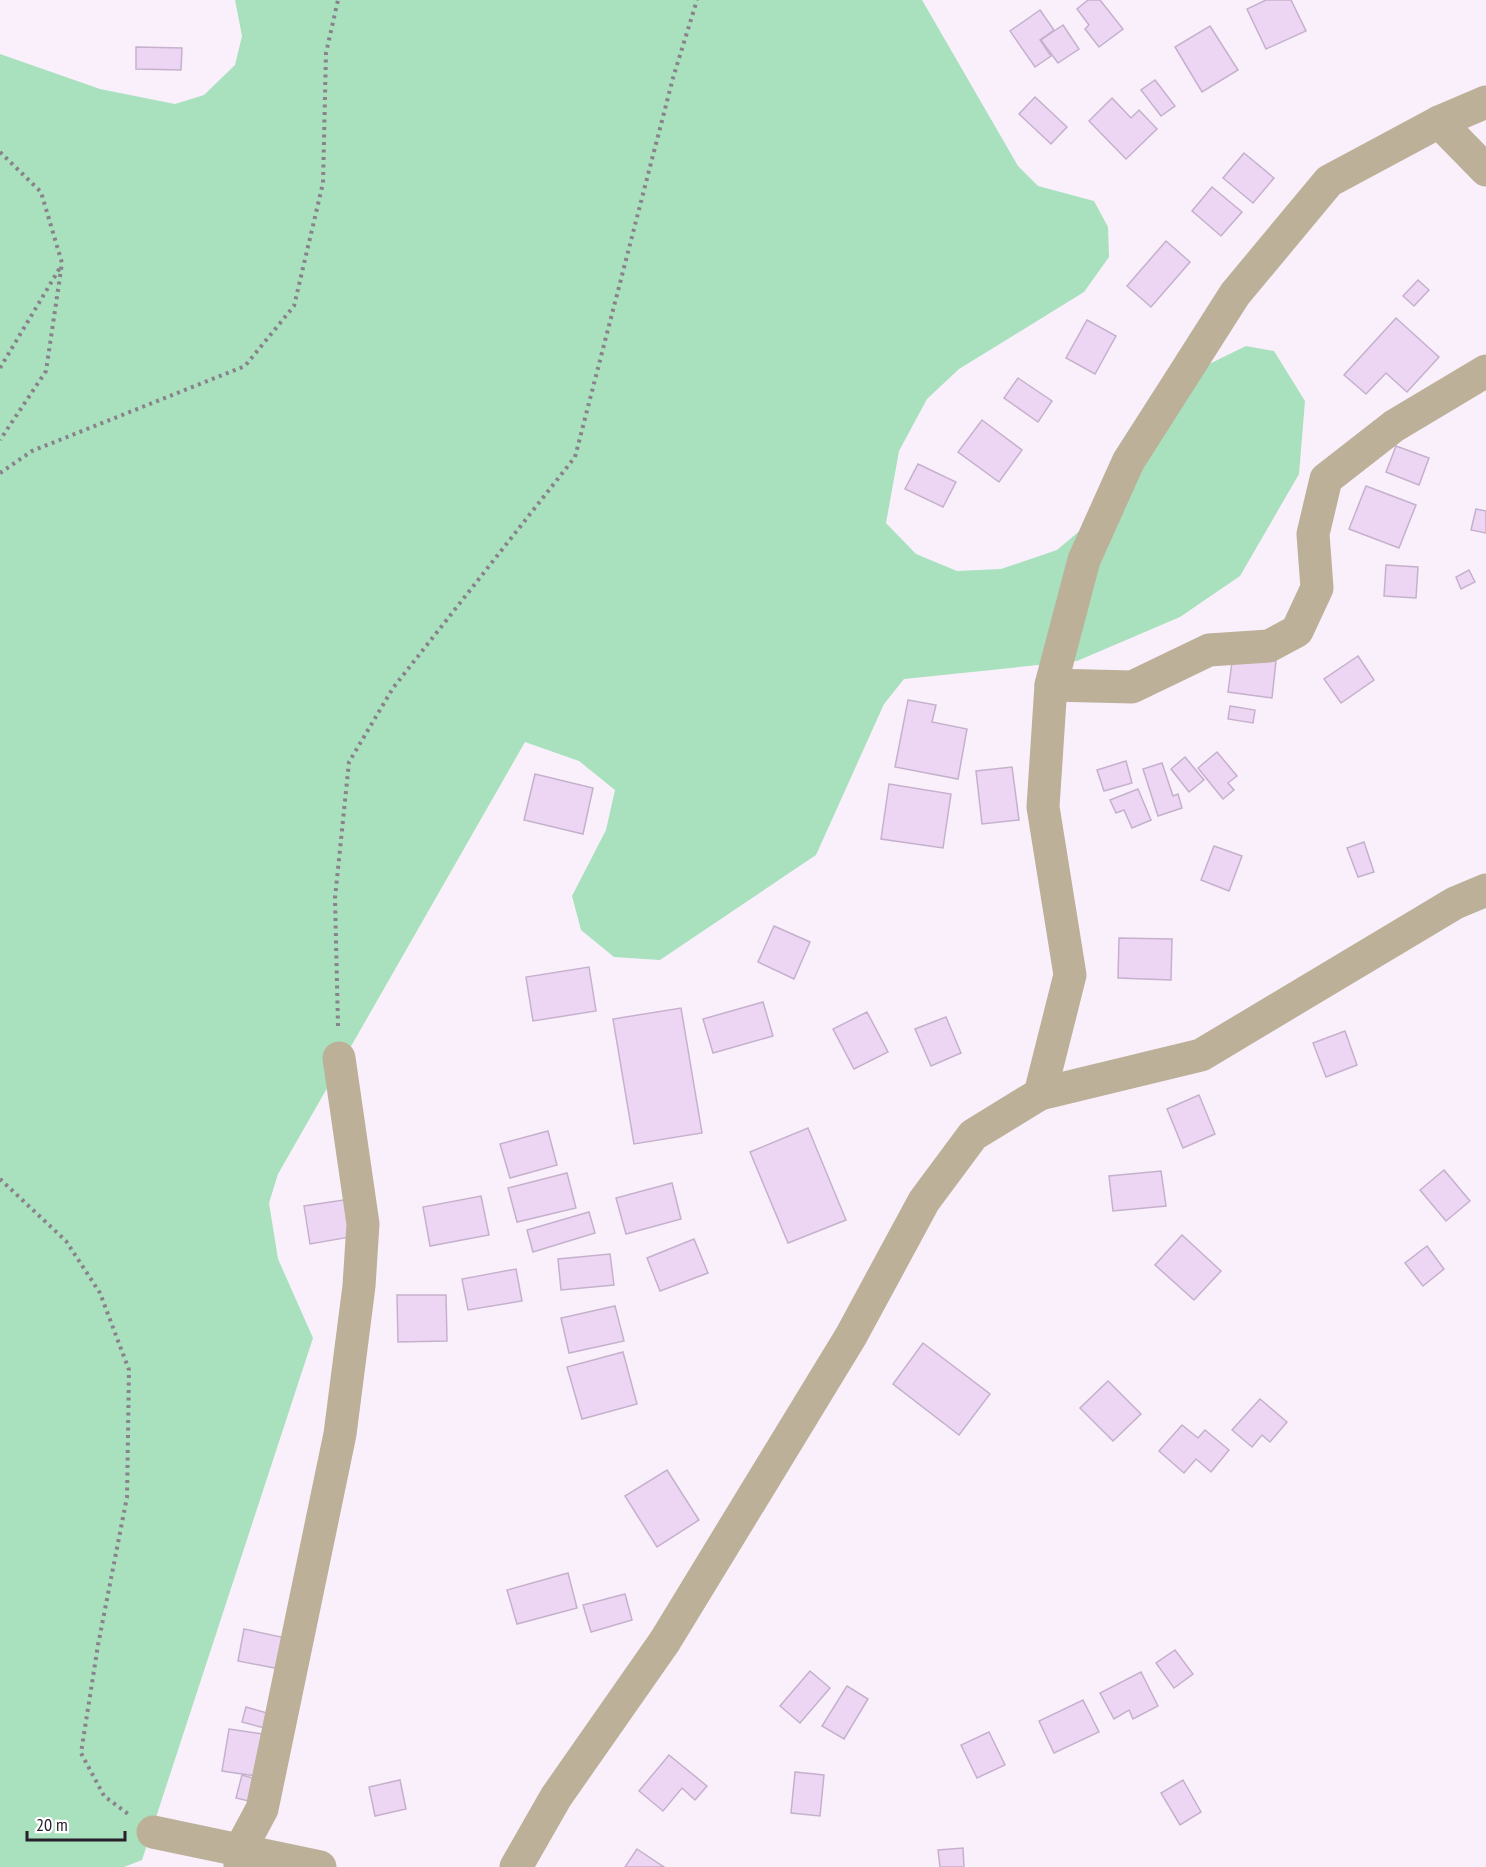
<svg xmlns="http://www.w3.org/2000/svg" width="1486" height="1867" viewBox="0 0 1486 1867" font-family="'PT Sans Narrow',sans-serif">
<rect width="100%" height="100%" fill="#f9f0fc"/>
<!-- green -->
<polygon fill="#a9e0be" points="235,0 922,0 1018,166 1038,186 1094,201 1108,227 1109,257 1084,292 959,369 927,399 899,451 886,523 916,554 957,571 1001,569 1057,550 1102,512 1114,453 1154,391 1246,346 1274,351 1305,401 1299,474 1240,576 1180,617 1077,661 904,679 884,704 816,855 660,960 614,957 581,930 572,896 606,830 615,790 579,761 525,742 278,1174 269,1203 278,1259 313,1338 142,1860 124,1867 0,1867 0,54 100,89 175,104 204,95 235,65 242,36"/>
<!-- building -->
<g fill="#ecd6f3" stroke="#c6b1cd" stroke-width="1.5">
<polygon points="1088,0 1100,0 1123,29 1099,47 1085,29 1089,25 1077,9"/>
<polygon points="1266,0 1291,0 1306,31 1266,49 1247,9"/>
<polygon points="1040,10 1054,30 1040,40 1051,56 1035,67 1010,31"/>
<polygon points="1063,25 1079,49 1058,63 1041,40"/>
<polygon points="1210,26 1238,70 1202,92 1175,47"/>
<polygon points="136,47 182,48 181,70 136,69"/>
<polygon points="1155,80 1175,106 1161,116 1141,90"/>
<polygon points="1035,97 1067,127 1051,144 1019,114"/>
<polygon points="1112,98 1131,118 1139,110 1157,129 1126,159 1089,121"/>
<polygon points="1244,153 1274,178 1253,203 1223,178"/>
<polygon points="1212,187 1242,212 1221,236 1192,211"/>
<polygon points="1166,241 1190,262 1151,307 1127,286"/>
<polygon points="1418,280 1429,290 1414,306 1403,296"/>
<polygon points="1396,318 1439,357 1407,392 1386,373 1366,394 1344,375"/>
<polygon points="1087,320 1116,336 1095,374 1066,358"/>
<polygon points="1018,378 1052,401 1038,422 1004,398"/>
<polygon points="982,420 1022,450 999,482 958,452"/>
<polygon points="1396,446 1429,458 1419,485 1386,472"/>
<polygon points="918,464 956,482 943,507 905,489"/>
<polygon points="1366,486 1416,505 1399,548 1349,529"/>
<polygon points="1476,509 1486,511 1486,533 1471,530"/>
<polygon points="1386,565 1418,567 1416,598 1384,596"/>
<polygon points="1469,570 1475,582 1461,589 1456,577"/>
<polygon points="1233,655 1276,661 1272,698 1228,692"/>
<polygon points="1358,656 1374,680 1341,703 1324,679"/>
<polygon points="908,700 936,705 932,722 967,729 958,779 895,767"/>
<polygon points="1230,706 1255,710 1253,723 1228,719"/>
<polygon points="1217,752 1237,776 1228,783 1234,790 1223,799 1198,768"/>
<polygon points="1185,757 1204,780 1189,792 1171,769"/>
<polygon points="1126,761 1132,783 1104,791 1097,770"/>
<polygon points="1162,763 1173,796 1178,794 1182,808 1158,816 1143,769"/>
<polygon points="1012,767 1019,820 982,824 976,771"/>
<polygon points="535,774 593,788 583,834 524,820"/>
<polygon points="889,784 951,794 943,848 881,839"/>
<polygon points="1138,789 1151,820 1132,828 1124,810 1116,813 1110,800"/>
<polygon points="1364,842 1374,872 1358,877 1347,848"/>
<polygon points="1214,846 1242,856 1229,891 1201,880"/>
<polygon points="774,926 810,942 794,979 758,962"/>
<polygon points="1119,938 1172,939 1171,980 1118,978"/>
<polygon points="589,967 596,1011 533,1021 526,977"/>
<polygon points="763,1002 773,1036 713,1053 703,1019"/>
<polygon points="681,1008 702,1133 634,1144 613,1019"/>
<polygon points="867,1012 888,1052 854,1069 833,1029"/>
<polygon points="946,1017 961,1053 931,1066 915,1029"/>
<polygon points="1345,1031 1357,1065 1326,1077 1313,1043"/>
<polygon points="1199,1095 1215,1134 1183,1148 1167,1109"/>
<polygon points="808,1128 846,1220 788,1243 750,1152"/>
<polygon points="548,1131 557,1165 510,1178 500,1144"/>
<polygon points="1444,1170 1470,1201 1446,1221 1420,1190"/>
<polygon points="1161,1171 1166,1206 1113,1211 1109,1176"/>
<polygon points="567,1173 576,1208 517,1222 508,1188"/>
<polygon points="672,1183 681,1219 626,1234 616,1198"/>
<polygon points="481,1196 489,1235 430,1246 423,1207"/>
<polygon points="350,1199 356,1236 310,1244 304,1206"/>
<polygon points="589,1212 595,1233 533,1252 527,1230"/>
<polygon points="1182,1235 1221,1271 1194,1300 1155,1265"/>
<polygon points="694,1239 708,1273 660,1291 647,1258"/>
<polygon points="1427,1246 1444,1269 1423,1286 1405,1263"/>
<polygon points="610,1254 614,1285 561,1290 558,1259"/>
<polygon points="516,1269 522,1301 468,1310 462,1279"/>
<polygon points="397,1295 446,1295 447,1341 398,1342"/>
<polygon points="615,1306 624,1341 569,1353 561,1318"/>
<polygon points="923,1343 990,1394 959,1435 893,1384"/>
<polygon points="623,1352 637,1404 582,1419 567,1367"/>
<polygon points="1108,1381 1141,1414 1113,1441 1080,1408"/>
<polygon points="1260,1399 1287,1422 1270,1442 1262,1435 1252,1447 1232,1430"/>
<polygon points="1182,1425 1198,1438 1205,1430 1229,1450 1211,1472 1196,1459 1184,1473 1159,1451"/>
<polygon points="667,1470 699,1520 657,1547 625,1496"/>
<polygon points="568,1573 577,1608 517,1624 507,1590"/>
<polygon points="625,1594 632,1620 591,1632 583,1605"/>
<polygon points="244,1629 286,1638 280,1669 238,1661"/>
<polygon points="1175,1650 1193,1674 1174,1688 1156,1663"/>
<polygon points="810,1671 830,1688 800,1723 780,1706"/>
<polygon points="1141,1672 1158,1706 1133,1719 1129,1710 1114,1719 1100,1693"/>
<polygon points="847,1686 868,1699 844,1739 822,1726"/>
<polygon points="1083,1700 1099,1732 1054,1753 1039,1721"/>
<polygon points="246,1707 277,1716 272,1730 242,1722"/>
<polygon points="229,1729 270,1735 263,1777 222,1771"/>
<polygon points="989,1732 1005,1765 977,1778 961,1745"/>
<polygon points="669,1755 707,1786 695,1800 682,1788 663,1811 639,1791"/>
<polygon points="795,1772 824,1775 820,1816 791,1813"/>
<polygon points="242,1775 263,1781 257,1803 236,1798"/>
<polygon points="400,1780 406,1809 375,1816 369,1787"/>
<polygon points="1183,1780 1201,1812 1180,1825 1161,1793"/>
<polygon points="963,1848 964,1867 940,1867 938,1850"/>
<polygon points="637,1849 664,1867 625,1867"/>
</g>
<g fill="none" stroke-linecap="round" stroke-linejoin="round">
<!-- path -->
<g stroke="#89818c" stroke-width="4" stroke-dasharray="3 4.5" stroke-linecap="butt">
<polyline points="0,152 41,192 62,263 46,371 0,440"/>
<polyline points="0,368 61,266"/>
<polyline points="0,473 32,451 245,366 294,306 323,183 326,53 338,0"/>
<polyline points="338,1026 335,898 349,762 393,688 575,457 673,78 697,0"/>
<polyline points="0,1179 66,1241 100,1293 129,1370 127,1497 98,1645 81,1753 104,1796 128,1814"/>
</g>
<!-- minor -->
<g stroke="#bcb098" stroke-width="33">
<polyline points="1439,122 1486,170"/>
<polyline points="1051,685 1132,687 1209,650 1269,646 1297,631 1317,588 1313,534 1326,479 1394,426 1486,371"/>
<polyline points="1040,1094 1070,975 1043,807 1051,685 1084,560 1128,462 1235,294 1329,181 1439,122 1486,102"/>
<polyline points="153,1832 320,1867"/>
<polyline points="240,1867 240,1850 262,1809 340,1434 359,1286 363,1224 339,1058"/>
<polyline points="516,1867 556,1797 665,1641 851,1336 924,1201 973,1135 1040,1094 1201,1055 1455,903 1486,890"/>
</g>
</g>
<!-- scale -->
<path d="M27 1831v9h98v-9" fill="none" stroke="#28202b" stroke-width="3"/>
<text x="36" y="1831" font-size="18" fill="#28202b" stroke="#ffffff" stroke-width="4.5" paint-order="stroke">20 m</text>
</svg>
